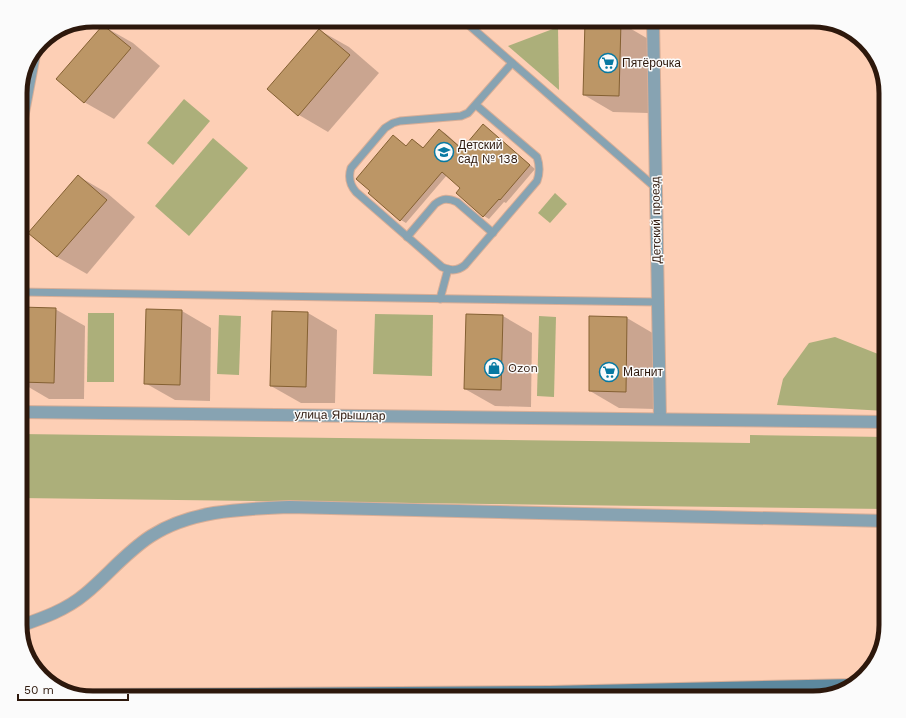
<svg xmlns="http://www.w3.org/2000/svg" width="906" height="718" viewBox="0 0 906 718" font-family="'Work Sans',sans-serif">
<rect width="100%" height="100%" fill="#fdcfb5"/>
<!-- green -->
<g fill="#acaf7a">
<polygon points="558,27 559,90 508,46"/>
<polygon points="184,99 210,121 173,165 147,143"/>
<polygon points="213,138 248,168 189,236 155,206"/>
<polygon points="555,193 567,204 550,223 538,213"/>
<polygon points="88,313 114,313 114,382 87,382"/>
<polygon points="375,314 433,315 432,376 373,374"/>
<polygon points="219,315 241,316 239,375 217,374"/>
<polygon points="539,316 556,317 554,397 537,396"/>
<polygon points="835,337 878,354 886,363 886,411 777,405 783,379 809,343"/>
<polygon points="20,434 750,443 750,435 886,437 886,509 20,498"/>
</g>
<!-- shadow -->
<g fill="#0003">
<polygon points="621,23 650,40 648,113 613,112 584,95"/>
<polygon points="103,26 133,43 160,66 114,119 84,102"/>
<polygon points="319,30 349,47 379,73 328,132 299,115"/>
<polygon points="488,129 535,169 506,203 504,202 489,219 484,216 457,193 462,188 447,175 406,223 401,220 393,137 399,140 407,147 413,140 424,148 439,130 445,133 463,149"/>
<polygon points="78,176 107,193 135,217 87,274 57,257"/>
<polygon points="55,309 85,326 84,399 49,399 20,382"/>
<polygon points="182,311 211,328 210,401 175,400 145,383"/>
<polygon points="308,313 337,330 335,403 301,403 271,386"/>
<polygon points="503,316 532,333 531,407 495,406 465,389"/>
<polygon points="627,318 656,335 655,409 619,408 590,391"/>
</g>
<!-- building -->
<g fill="#bc9666" stroke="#846032">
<polygon points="585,21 621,22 619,96 583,95"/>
<polygon points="103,25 131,48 84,103 56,79"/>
<polygon points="319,29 350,55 298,116 267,89"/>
<polygon points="483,124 530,165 500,200 499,199 483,217 456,193 460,188 442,172 400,221 368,193 370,191 356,179 393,135 406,146 412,139 423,148 439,129 462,149"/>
<polygon points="78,175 107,200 57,257 28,233"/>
<polygon points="20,307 56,308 54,383 20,382"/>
<polygon points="146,309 182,310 180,385 144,384"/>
<polygon points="272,311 308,312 306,387 270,386"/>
<polygon points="466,314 503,315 501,390 464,389"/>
<polygon points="589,316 627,317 626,392 589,391"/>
</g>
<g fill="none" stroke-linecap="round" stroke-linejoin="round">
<defs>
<g id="service">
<polyline points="463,20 656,188"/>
<path d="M476,105L537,157C540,166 540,173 537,181L465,265C458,271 450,271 442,267L356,192C350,185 348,177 351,168L385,128L393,123L400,121L461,116L468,113L512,63"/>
<polyline points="20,142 38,47"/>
<path d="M407,237L435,204C443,198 448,198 457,202L493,233"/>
<polyline points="20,292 658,302"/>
<polyline points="440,299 448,269"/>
</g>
<g id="minor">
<polyline points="653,20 660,419"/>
<polyline points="20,412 886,422"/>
<path d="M20,626C43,618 66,610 85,594C107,576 126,552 151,536C191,510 242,509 289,507L886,521"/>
<polyline points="650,693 683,698"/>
<polyline points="807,698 838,686"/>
</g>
<polyline id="secondary" points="84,695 550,692 853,685"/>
</defs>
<!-- service casing -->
<use href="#service" stroke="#d8ae97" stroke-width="9"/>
<!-- minor casing -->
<use href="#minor" stroke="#d8ae97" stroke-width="14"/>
<!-- secondary casing -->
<use href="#secondary" stroke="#d8ae97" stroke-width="14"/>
<!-- service -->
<use href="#service" stroke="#87a3b2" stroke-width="7"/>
<!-- minor -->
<use href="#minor" stroke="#87a3b2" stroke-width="12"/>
<!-- secondary -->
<use href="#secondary" stroke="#5c889e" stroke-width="12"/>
</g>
<!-- icons -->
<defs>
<symbol id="supermarket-ring" viewBox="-11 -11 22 22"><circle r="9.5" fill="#fbfbfb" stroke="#0779a2" stroke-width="1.5"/><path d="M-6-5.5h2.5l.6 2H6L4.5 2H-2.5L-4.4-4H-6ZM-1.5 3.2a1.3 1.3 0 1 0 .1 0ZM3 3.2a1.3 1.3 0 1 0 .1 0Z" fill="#0779a2"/></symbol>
<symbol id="school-ring" viewBox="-11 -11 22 22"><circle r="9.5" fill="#fbfbfb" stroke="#0779a2" stroke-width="1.5"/><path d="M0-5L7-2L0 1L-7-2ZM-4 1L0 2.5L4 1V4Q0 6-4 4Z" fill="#0779a2"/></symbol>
<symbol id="shop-ring" viewBox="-11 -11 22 22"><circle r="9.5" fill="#fbfbfb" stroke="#0779a2" stroke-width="1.5"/><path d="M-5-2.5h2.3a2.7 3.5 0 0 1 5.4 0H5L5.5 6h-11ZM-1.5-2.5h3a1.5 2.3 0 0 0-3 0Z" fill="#0779a2"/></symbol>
</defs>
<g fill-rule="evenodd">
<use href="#supermarket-ring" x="597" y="52" width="22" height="22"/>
<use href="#school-ring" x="433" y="141" width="22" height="22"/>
<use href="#shop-ring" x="483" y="357" width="22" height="22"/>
<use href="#supermarket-ring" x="598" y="361" width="22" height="22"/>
</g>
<g text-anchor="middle" stroke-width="3" stroke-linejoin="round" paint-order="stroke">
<!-- poi labels -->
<g font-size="12" fill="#2d180c" stroke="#fbfbfb" text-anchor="start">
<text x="622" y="67">Пятёрочка</text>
<text x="458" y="149">Детский<tspan x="458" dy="14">сад № 138</tspan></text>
<text x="508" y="372">Ozon</text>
<text x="623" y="376">Магнит</text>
</g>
<!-- street labels -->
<g font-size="12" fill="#2d180c" stroke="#fbfbfb">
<text transform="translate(656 220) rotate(-91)" y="4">Детский проезд</text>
<text transform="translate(340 415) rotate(1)" y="4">улица Ярышлар</text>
</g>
</g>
<!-- crop -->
<path d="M0 0H906V718H0ZM93 27H813A66 66 0 0 1 879 93V625A66 66 0 0 1 813 691H93A66 66 0 0 1 27 625V93A66 66 0 0 1 93 27Z" fill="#fbfbfb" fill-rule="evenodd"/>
<path fill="none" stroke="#2d180c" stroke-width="5" d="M93 27H813A66 66 0 0 1 879 93V625A66 66 0 0 1 813 691H93A66 66 0 0 1 27 625V93A66 66 0 0 1 93 27Z"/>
<!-- scale -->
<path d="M18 694v6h110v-6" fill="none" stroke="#2d180c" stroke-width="2"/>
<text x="24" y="694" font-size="12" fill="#2d180c" stroke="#fbfbfb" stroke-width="3" paint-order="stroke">50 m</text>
</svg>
